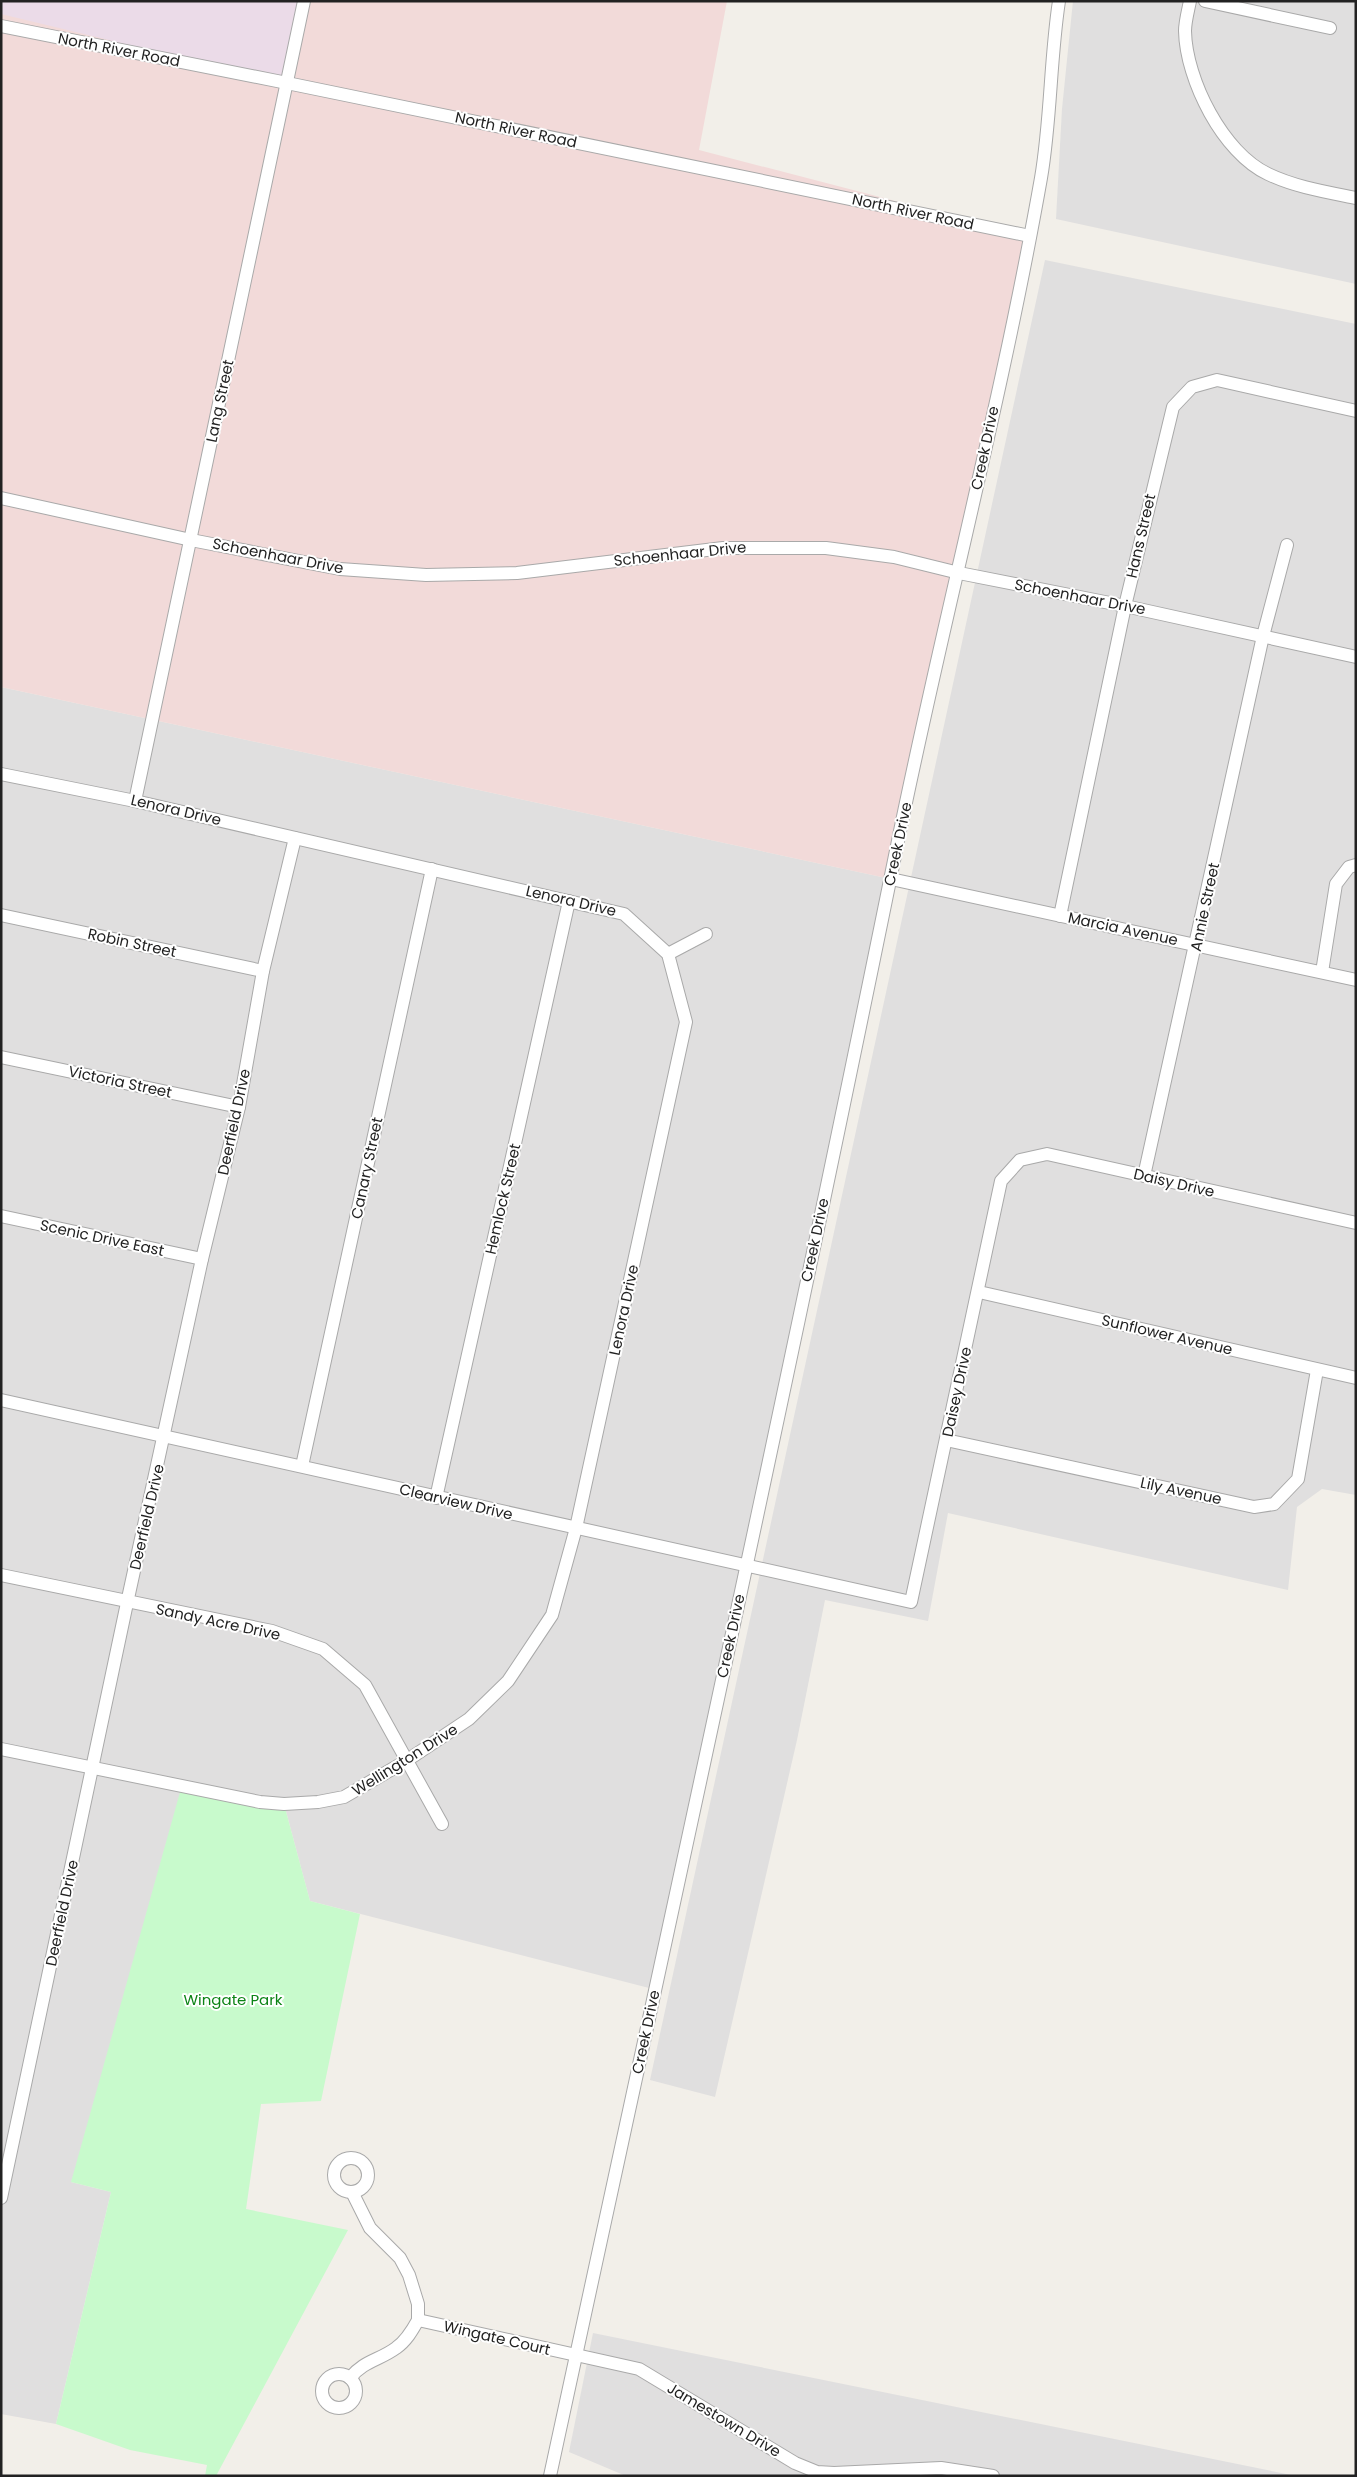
<svg xmlns="http://www.w3.org/2000/svg" width="1357" height="2477" viewBox="0 0 1357 2477" font-family="Poppins,sans-serif">
<rect width="100%" height="100%" fill="#f2efe9"/>
<!-- residential -->
<g fill="#e0dfdf">
<polygon points="1073,1 1356,1 1356,284 1056,219 1062,109"/>
<polygon points="1045,260 1356,324 1356,1495 1322,1489 1297,1507 1288,1590 948,1513 928,1621 825,1600 797,1740 715,2097 650,2080"/>
<polygon points="1,687 891,879 653,1989 310,1901 284,1804 71,2182 111,2192 56,2424 1,2414"/>
<polygon points="593,2333 1296,2476 626,2476 569,2452"/>
</g>
<!-- commercial -->
<polygon fill="#f2dad9" points="1,1 727,1 699,150 1030,236 891,879 1,687"/>
<!-- industrial -->
<polygon fill="#ebdbe8" points="1,1 304,1 287,83 1,14"/>
<!-- park -->
<polygon fill="#c8facc" points="182,1785 284,1804 310,1901 360,1914 321,2101 261,2104 246,2209 348,2230 216,2476 205,2476 207,2465 130,2450 56,2424 111,2192 71,2182"/>
<g fill="none" stroke-linecap="round" stroke-linejoin="round">
<defs>
<g id="minor">
<path d="M1190,1C1188,11 1185,22 1185,31C1186,80 1223,153 1268,174C1295,187 1326,192 1356,198"/>
<polyline points="1205,1 1330,28"/>
<polyline points="1,26 287,83 1030,236"/>
<polyline points="1,498 191,540 340,569 426,575 517,573 723,548 826,548 894,557 959,573 1125,606 1356,657"/>
<polyline points="1,774 135,801 624,914 668,954 686,1022 576,1528 552,1615 508,1681 469,1719 406,1761 344,1797 318,1802 284,1804 260,1802 1,1749"/>
<polyline points="135,801 304,1"/>
<polyline points="891,879 1356,980"/>
<polyline points="1,915 263,971"/>
<polyline points="1060,916 1125,606 1173,407 1192,387 1217,380 1356,411"/>
<polyline points="668,954 706,934"/>
<polyline points="1322,972 1336,884 1349,867 1356,865"/>
<polyline points="1,1057 239,1107"/>
<polyline points="1144,1176 1263,636 1287,545"/>
<polyline points="1,1216 202,1259"/>
<polyline points="979,1292 1356,1378"/>
<polyline points="1,1400 911,1602 1001,1181 1020,1160 1047,1154 1356,1223"/>
<polyline points="946,1440 1254,1507 1274,1504 1298,1479 1317,1370"/>
<polyline points="302,1466 432,869"/>
<polyline points="436,1498 569,901"/>
<polyline points="1,1575 272,1631 323,1649 365,1685 442,1824"/>
<circle cx="351" cy="2175" r="17"/>
<polyline points="352,2192 370,2228 400,2258 409,2275 418,2304 418,2320"/>
<polyline points="1,2198 127,1603 202,1259 239,1107 263,971 295,838"/>
<polyline points="418,2320 639,2369 795,2463 817,2472 834,2473 941,2468 993,2476"/>
<circle cx="339" cy="2391" r="17"/>
<path d="M350,2378C363,2361 380,2360 396,2348C406,2341 412,2331 418,2320"/>
<path d="M550,2476C668,1929 788,1384 899,836C944,616 1002,399 1041,178C1051,120 1050,60 1059,1"/>
</g>
</defs>
<!-- minor casing -->
<use href="#minor" stroke="#a9a9a9" stroke-width="14"/>
<!-- minor -->
<use href="#minor" stroke="#fff" stroke-width="12"/>
</g>
<g text-anchor="middle" stroke-width="4" stroke-linejoin="round" paint-order="stroke">
<!-- street labels -->
<g font-size="15" fill="#222" stroke="#fff">
<text transform="translate(119 50) rotate(11)" y="5">North River Road</text>
<text transform="translate(516 130) rotate(12)" y="5">North River Road</text>
<text transform="translate(913 212) rotate(12)" y="5">North River Road</text>
<text transform="translate(220 401) rotate(-78)" y="5">Lang Street</text>
<text transform="translate(985 448) rotate(-78)" y="5">Creek Drive</text>
<text transform="translate(1141 536) rotate(-77)" y="5">Hans Street</text>
<text transform="translate(680 554) rotate(-6)" y="5">Schoenhaar Drive</text>
<text transform="translate(278 556) rotate(11)" y="5">Schoenhaar Drive</text>
<text transform="translate(1080 597) rotate(11)" y="5">Schoenhaar Drive</text>
<text transform="translate(176 810) rotate(13)" y="5">Lenora Drive</text>
<text transform="translate(898 844) rotate(-78)" y="5">Creek Drive</text>
<text transform="translate(571 901) rotate(13)" y="5">Lenora Drive</text>
<text transform="translate(1205 907) rotate(-78)" y="5">Annie Street</text>
<text transform="translate(1123 929) rotate(12)" y="5">Marcia Avenue</text>
<text transform="translate(132 943) rotate(12)" y="5">Robin Street</text>
<text transform="translate(120 1082) rotate(12)" y="5">Victoria Street</text>
<text transform="translate(234 1122) rotate(-78)" y="5">Deerfield Drive</text>
<text transform="translate(367 1168) rotate(-78)" y="5">Canary Street</text>
<text transform="translate(1174 1183) rotate(13)" y="5">Daisy Drive</text>
<text transform="translate(503 1199) rotate(-77)" y="5">Hemlock Street</text>
<text transform="translate(102 1238) rotate(12)" y="5">Scenic Drive East</text>
<text transform="translate(815 1240) rotate(-78)" y="5">Creek Drive</text>
<text transform="translate(624 1310) rotate(-78)" y="5">Lenora Drive</text>
<text transform="translate(1167 1335) rotate(13)" y="5">Sunflower Avenue</text>
<text transform="translate(957 1392) rotate(-78)" y="5">Daisey Drive</text>
<text transform="translate(1181 1491) rotate(12)" y="5">Lily Avenue</text>
<text transform="translate(456 1502) rotate(13)" y="5">Clearview Drive</text>
<text transform="translate(147 1517) rotate(-77)" y="5">Deerfield Drive</text>
<text transform="translate(218 1622) rotate(12)" y="5">Sandy Acre Drive</text>
<text transform="translate(731 1636) rotate(-78)" y="5">Creek Drive</text>
<text transform="translate(405 1760) rotate(-32)" y="5">Wellington Drive</text>
<text transform="translate(62 1913) rotate(-78)" y="5">Deerfield Drive</text>
<text transform="translate(646 2032) rotate(-78)" y="5">Creek Drive</text>
<text transform="translate(497 2338) rotate(13)" y="5">Wingate Court</text>
<text transform="translate(724 2420) rotate(31)" y="5">Jamestown Drive</text>
</g>
<!-- park labels -->
<g font-size="15" fill="#0c8416" stroke="#fff">
<text x="233" y="2005">Wingate Park</text>
</g>
</g>
<!-- border -->
<rect width="1357" height="2477" fill="none" stroke="#222222" stroke-width="5"/>
</svg>
